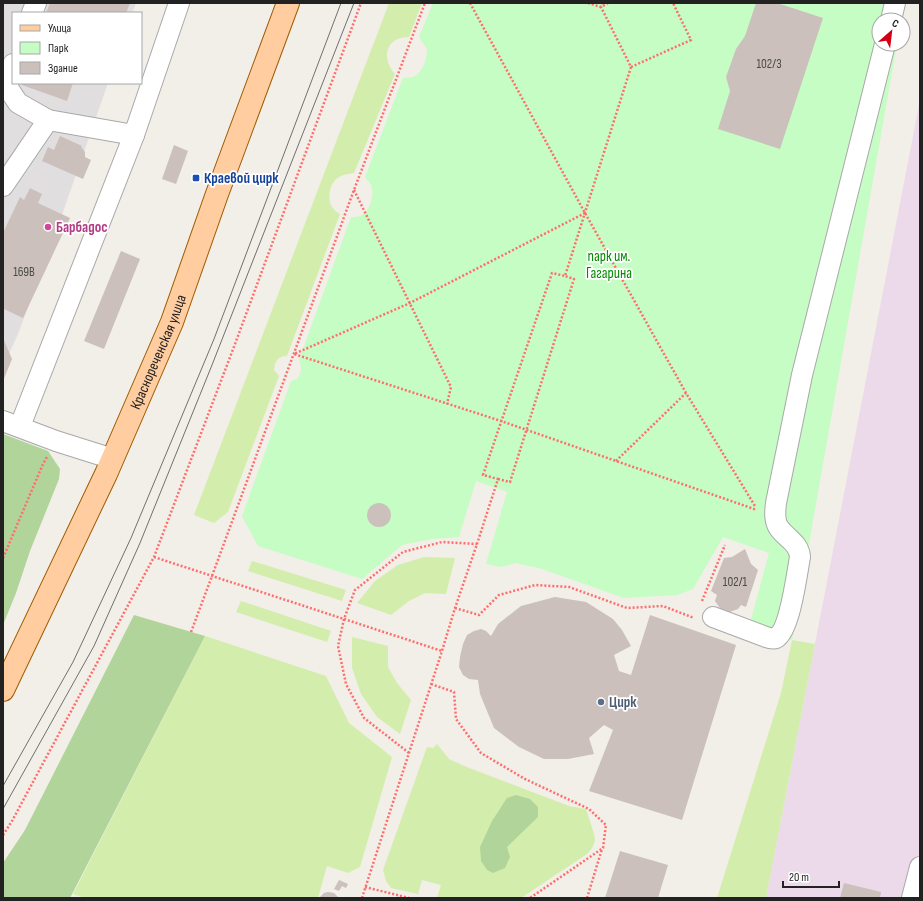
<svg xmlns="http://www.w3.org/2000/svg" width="923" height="901" viewBox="0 0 923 901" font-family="'Sofia Sans Condensed',sans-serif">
<rect width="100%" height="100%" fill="#f2eee8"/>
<!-- residential -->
<polygon fill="#e0dedf" points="3,3 136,3 132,13 13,13 13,83 108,83 56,232 18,334 3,367"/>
<!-- industrial -->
<polygon fill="#ecd9ea" points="920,100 920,898 766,898 815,644"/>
<!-- grass -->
<g fill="#d3eeac">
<path d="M389,3H422L409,37C404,37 398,38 394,41C383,49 386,65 395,74L354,173C349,174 344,174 339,177C330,182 327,197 331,205C333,209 336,212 340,214L287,356C278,356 275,361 274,370L279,376L228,512L214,523L194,515Z"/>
<polygon points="424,557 455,558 446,594 425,593 409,601 391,615 357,603 375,581 398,565"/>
<polygon points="252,561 346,590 342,601 248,571"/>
<polygon points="241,601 331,631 327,642 236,612"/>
<polygon points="205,636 326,676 349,723 392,757 360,867 348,873 327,866 318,898 85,898 73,894"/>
<polygon points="352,637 388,646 388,667 397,683 411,700 400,734 377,717 361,694 352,668"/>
<polygon points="792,640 815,644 766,898 717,898 781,693"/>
<path d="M437,744L449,759L464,766L569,806L586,809C588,816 595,834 595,840C594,846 591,850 587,854L521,898H437L441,885L422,880L418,894L391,888L386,881L383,870L427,747L433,748Z"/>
</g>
<!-- forest -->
<g fill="#b1d49a">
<polygon points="3,434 48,451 60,469 59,479 30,551 16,593 3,625"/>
<polygon points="134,615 205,636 70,898 3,898 3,863 25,830"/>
<polygon points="516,795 530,799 538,807 538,817 507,847 510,857 505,868 493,873 487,870 481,861 480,847 492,821 507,798"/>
</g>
<!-- park -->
<path fill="#c5fdc4" d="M433,3H905L902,20H879V44H897L792,640L749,627L769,553L723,537L693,589L677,595L624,598L539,568L515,563L501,567L486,564L507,492L476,481L459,537L431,539L402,545L362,579L258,546L242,516L291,381L297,379C302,372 302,368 299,360L351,217C353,217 358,217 360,216C370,212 375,194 371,185C370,182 367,180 365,177L403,78C406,77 410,78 413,77C423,73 427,59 427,49L419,37Z"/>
<!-- building -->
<g fill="#cbc0bb">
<polygon points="50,3 130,3 126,13 46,13"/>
<polygon points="756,3 777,3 823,18 780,149 718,129 730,91 726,77 736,49 745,36"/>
<polygon points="22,83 73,83 67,101 22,85"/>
<polygon points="60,136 82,146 81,147 85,152 85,157 91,160 83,179 42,161 48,147 54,150"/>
<polygon points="174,145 188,151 176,184 162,179"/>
<polygon points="30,188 42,194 38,203 70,218 23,318 4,309 3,311 3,233 20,197 24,200"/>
<polygon points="121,251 140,259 104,349 84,341"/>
<polygon points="3,338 12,359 3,381"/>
<circle cx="379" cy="515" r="12"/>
<polygon points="745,549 751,564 758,570 746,607 741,605 738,609 724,614 715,601 717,595 711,591 724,558 732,557"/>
<polygon points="555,597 586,602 613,619 622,630 631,646 614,655 619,671 631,675 650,615 736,645 682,820 589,791 613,730 604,725 589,738 594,754 568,759 544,759 519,747 494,728 480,694 478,680 469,679 463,675 459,667 460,657 463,644 467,635 474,631 481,629 486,631 491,636 498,624 521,606"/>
<polygon points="620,851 668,865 658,898 605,898"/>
<polygon points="339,880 348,884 346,888 342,886 339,891 334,889"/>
<polygon points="844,883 881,892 880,898 840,898"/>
<polygon points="328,892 334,893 339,898 319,898 324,893"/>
</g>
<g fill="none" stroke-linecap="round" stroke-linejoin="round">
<defs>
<g id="minor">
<polyline points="32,13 36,3"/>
<polyline points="891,20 895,3"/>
<polyline points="13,64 9,74 8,88 18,103 48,120"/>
<polyline points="3,186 48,120 134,135 179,3"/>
<polyline points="3,421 56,441 113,459"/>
<polyline points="22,421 134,135"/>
<path d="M713,617L766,637C769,638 773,639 776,638C790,630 797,573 800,557C799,543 787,539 779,528C774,521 775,511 776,503L802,375L885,44"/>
<polyline points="912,898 920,867"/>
</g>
<g id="major">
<path id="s1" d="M3,690L106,474L172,322L217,194L288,3"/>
</g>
</defs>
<!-- minor casing -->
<use href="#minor" stroke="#a9a9a9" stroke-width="22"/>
<!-- major casing -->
<use href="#major" stroke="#9f5b00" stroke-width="24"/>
<!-- path -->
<g stroke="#ff6d6c" stroke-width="2.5" stroke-dasharray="2 2" stroke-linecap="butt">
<polyline points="470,3 585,213 686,393 755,506"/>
<polyline points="588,3 601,7 608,3"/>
<polyline points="631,67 691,40 673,3"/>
<polyline points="354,190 451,387 447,404"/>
<polyline points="585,213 410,303 294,354 501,421 757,510"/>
<polyline points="616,461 686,393"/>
<polyline points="498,479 510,482 574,279 565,276"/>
<polyline points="154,557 442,651"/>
<polyline points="3,558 43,464 47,457"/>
<polyline points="702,601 725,545"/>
<polyline points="455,608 479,615 499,595 535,585 569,587 627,608 663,606 694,618"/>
<polyline points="191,632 212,576 354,190 425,3"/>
<polyline points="431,684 454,692 456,719 481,753 525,779 589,809 606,825 603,848 530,898"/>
<polyline points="409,753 364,718 346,684 338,646 344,619 355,590 403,552 442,542 477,544"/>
<polyline points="3,835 12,821 154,557 235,344 361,3"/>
<polyline points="365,887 409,898"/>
<polyline points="362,898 442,651 455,608 477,544 498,479 483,475 552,273 565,276 631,67 601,7 602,3"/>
<polyline points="587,898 602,849"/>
</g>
<!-- minor -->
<use href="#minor" stroke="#fff" stroke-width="20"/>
<!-- major -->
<use href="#major" stroke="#ffcda0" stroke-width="22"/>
<!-- tram -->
<g stroke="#707070" stroke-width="1">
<polyline points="3,786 73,662 131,538 214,339 341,3"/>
<polyline points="3,809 94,646 140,543 212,365 354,3"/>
</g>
</g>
<!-- markers -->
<rect fill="#1a4fb4" stroke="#fff" stroke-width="1.5" x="192" y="174" width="8" height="8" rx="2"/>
<circle fill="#d1479c" stroke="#fff" stroke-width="1.5" cx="48" cy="227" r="4"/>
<circle fill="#5c6f8a" stroke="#fff" stroke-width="1.5" cx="601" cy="702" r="4"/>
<g text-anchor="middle" stroke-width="3.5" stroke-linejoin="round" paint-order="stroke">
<!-- number labels -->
<g font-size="13" fill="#4c4a48">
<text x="769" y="68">102/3</text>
<text x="24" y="276">169В</text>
<text x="735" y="586">102/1</text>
</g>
<!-- transit labels -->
<g font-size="15" font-weight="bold" fill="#164399" stroke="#fff" text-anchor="start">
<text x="204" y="183">Краевой цирк</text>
</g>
<!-- hotel labels -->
<g font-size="15" font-weight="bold" fill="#b23c85" stroke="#fff" text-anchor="start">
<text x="56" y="232">Барбадос</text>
</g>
<!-- park labels -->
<g font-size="15" fill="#078a05" stroke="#fff">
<text x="609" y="261">парк им.<tspan x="609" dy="17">Гагарина</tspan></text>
</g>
<!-- street labels -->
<g font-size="15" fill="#222" stroke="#fff">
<text dy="5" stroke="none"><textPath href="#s1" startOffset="372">Краснореченская улица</textPath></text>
</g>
<!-- service labels -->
<g font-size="15" font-weight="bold" fill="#4e5e75" stroke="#fff" text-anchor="start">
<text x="609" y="707">Цирк</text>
</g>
</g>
<!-- border -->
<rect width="923" height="901" fill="none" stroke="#222222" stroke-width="8"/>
<!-- legend -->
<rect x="12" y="12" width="130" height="72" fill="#ffffff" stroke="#a7a7a7"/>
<rect x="20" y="25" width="20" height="6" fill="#ffcda0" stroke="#a7a7a7"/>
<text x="48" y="32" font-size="12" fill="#222222">Улица</text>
<rect x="20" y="42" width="20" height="12" fill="#c5fdc4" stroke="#a7a7a7"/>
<text x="48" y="52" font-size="12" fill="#222222">Парк</text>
<rect x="20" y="62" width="20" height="12" fill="#cbc0bb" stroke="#a7a7a7"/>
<text x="48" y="72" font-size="12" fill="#222222">Здание</text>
<!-- north arrow -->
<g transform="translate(891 32) rotate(28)"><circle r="19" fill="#ffffff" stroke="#a7a7a7"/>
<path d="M0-3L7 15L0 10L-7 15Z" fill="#d30015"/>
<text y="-6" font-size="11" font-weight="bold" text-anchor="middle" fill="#222222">С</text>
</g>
<!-- scale -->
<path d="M783 881v6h56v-6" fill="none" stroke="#222222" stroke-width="2"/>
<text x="789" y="881" font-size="12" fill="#222222" stroke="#ffffff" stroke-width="3" paint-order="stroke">20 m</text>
</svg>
